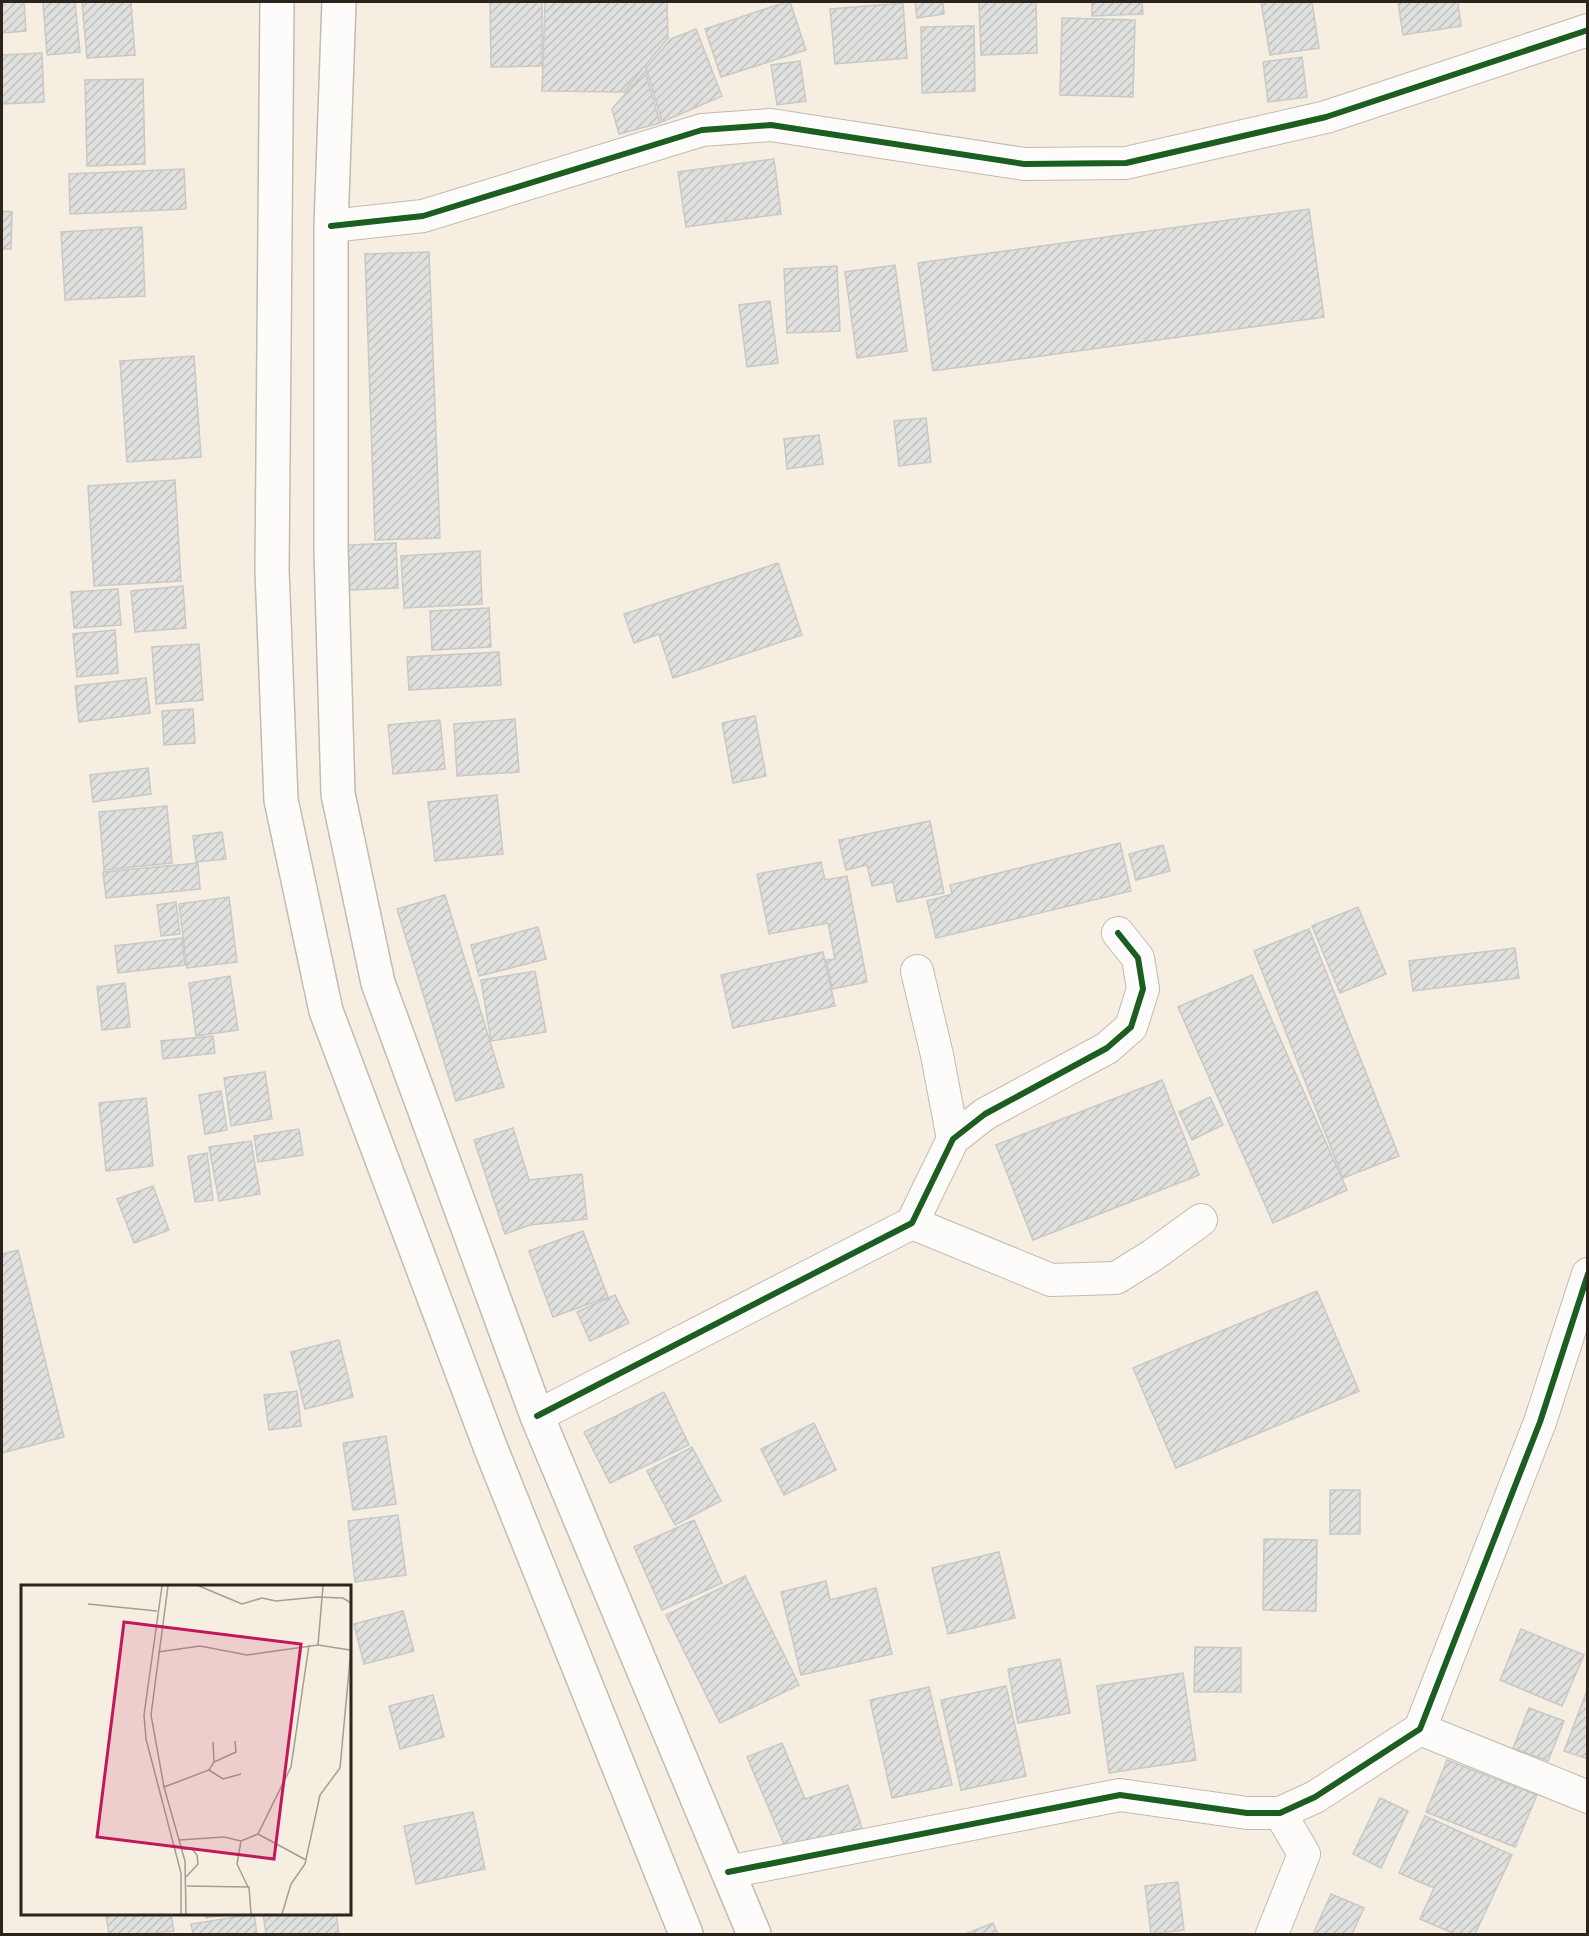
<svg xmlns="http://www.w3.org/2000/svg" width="1589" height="1936" viewBox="0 0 1589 1936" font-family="Lato,sans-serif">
<defs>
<pattern id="building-hatch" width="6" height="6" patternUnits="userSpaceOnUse" patternTransform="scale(1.5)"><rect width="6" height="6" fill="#e0e1df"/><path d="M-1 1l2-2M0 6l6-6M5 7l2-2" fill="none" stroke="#c0c1bf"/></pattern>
</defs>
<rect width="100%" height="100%" fill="#f6eee1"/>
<!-- building -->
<g fill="url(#building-hatch)" stroke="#c8c9c7" stroke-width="1.5">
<polygon points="2,2 24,2 26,31 2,33"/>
<polygon points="43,2 75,2 80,52 47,55"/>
<polygon points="82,2 131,2 135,55 87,58"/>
<polygon points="490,2 542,2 542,66 491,67"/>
<polygon points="545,2 667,2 668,38 624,92 542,91"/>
<polygon points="786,2 790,2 806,50 721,77 705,29"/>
<polygon points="915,2 943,2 944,14 917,18"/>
<polygon points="979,2 1036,2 1037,53 981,55"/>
<polygon points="1092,2 1142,2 1143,14 1092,16"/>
<polygon points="1261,2 1312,2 1319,48 1270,55"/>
<polygon points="1398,2 1458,2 1461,26 1403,35"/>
<polygon points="903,3 907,58 835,64 830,9"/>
<polygon points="1062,18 1135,20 1133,97 1060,95"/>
<polygon points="974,26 975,91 922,93 921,27"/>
<polygon points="696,29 722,96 662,122 646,68 671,39"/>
<polygon points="42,53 44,102 2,104 2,55"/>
<polygon points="1302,57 1307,97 1268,102 1263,62"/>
<polygon points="800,61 806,101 777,105 771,65"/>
<polygon points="645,71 660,123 619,134 612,109"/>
<polygon points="143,79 145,164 87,166 85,80"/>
<polygon points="774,159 781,214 686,227 678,172"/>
<polygon points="184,169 186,209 70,214 69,174"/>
<polygon points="1309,209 1324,317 933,371 918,263"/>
<polygon points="2,211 12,212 11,249 2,249"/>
<polygon points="142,227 145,296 65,300 61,232"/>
<polygon points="429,252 440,538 375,540 365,254"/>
<polygon points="895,265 907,351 857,358 845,272"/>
<polygon points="837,266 840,331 787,333 784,269"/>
<polygon points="770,301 778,363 747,367 739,305"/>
<polygon points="194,356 201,457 127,462 120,361"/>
<polygon points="926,418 931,462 899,466 894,421"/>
<polygon points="819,435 823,464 787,469 784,439"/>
<polygon points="175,480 181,581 94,586 88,486"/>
<polygon points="396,543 398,588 350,590 348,545"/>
<polygon points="480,551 482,604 404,608 401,556"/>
<polygon points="778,563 802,635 673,678 659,634 634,643 624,614"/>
<polygon points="183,586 186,628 135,632 131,591"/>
<polygon points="118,589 121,625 74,628 71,592"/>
<polygon points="489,608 491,647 432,650 430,611"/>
<polygon points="115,630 118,673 77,677 73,634"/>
<polygon points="199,644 203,700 156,704 152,647"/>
<polygon points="499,652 501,685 409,690 407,657"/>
<polygon points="146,678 150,713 79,722 75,686"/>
<polygon points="193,709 195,743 164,745 162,711"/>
<polygon points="755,716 766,776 733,783 722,723"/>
<polygon points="515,719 519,772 457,776 454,724"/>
<polygon points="440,720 445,769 393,774 388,725"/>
<polygon points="148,768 151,794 93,802 90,775"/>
<polygon points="497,795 503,854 435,861 428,802"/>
<polygon points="167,806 172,863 104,870 99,812"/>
<polygon points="930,821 944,893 897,902 893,882 872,886 867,865 846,870 839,840"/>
<polygon points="222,832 226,859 196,862 193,836"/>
<polygon points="1120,843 1131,891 936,938 927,901 952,894 950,885"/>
<polygon points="1163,845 1170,871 1136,880 1129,854"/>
<polygon points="821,862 825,880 847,876 867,982 832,989 826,960 835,959 828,923 769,934 757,874"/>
<polygon points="198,863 200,889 106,898 103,872"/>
<polygon points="445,895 504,1087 456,1101 397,909"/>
<polygon points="229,897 237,962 187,968 179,904"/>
<polygon points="176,902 180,934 161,936 157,905"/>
<polygon points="1358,907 1386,974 1340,993 1312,926"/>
<polygon points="538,927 546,959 479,976 471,945"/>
<polygon points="1309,929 1399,1156 1343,1178 1254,951"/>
<polygon points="182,938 185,965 118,973 115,946"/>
<polygon points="1515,948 1519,978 1413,991 1409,961"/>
<polygon points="823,952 835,1006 733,1028 721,975"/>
<polygon points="535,971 546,1032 491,1041 481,980"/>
<polygon points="1252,975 1347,1190 1273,1223 1178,1007"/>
<polygon points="230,976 238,1030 196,1036 189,983"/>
<polygon points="125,983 130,1027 102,1030 97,987"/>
<polygon points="213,1036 215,1053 163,1059 161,1041"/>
<polygon points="265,1072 272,1119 231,1126 224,1078"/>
<polygon points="1162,1080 1199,1175 1033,1240 996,1145"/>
<polygon points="221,1091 227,1130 205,1134 199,1095"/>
<polygon points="1210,1097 1223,1125 1192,1140 1179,1112"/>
<polygon points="146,1098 153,1166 106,1171 99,1103"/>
<polygon points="513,1128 529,1180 582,1174 587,1219 530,1225 505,1234 474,1140"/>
<polygon points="299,1129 303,1155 258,1162 254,1136"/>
<polygon points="251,1141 260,1194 219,1201 209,1147"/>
<polygon points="207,1153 213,1200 195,1202 188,1156"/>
<polygon points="153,1186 169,1230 134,1243 117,1199"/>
<polygon points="583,1231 608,1297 553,1317 529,1251"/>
<polygon points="18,1250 64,1437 2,1453 2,1254"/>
<polygon points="1317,1291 1359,1391 1176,1468 1133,1368"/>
<polygon points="615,1295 629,1323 590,1341 577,1312"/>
<polygon points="339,1340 353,1397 305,1409 291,1352"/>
<polygon points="297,1391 301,1426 269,1430 264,1395"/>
<polygon points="664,1392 689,1445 610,1483 584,1432"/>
<polygon points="814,1423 836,1470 784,1495 761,1449"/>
<polygon points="386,1436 396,1504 353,1510 343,1443"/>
<polygon points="692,1447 721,1501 675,1525 647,1471"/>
<rect x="1330" y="1490" width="30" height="44"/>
<polygon points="398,1515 406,1575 355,1582 348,1521"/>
<polygon points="694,1520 722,1583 662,1610 634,1547"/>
<polygon points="1264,1539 1317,1540 1316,1611 1263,1610"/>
<polygon points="999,1552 1015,1618 948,1634 932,1568"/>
<polygon points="745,1576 799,1685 720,1723 666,1615"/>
<polygon points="826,1581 830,1600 876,1588 892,1654 801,1675 781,1592"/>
<polygon points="403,1611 414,1651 364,1664 354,1624"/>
<polygon points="1521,1629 1584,1655 1562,1706 1500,1680"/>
<polygon points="1195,1647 1241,1648 1241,1692 1194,1692"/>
<polygon points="1060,1659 1070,1713 1018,1723 1008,1669"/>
<polygon points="1183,1673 1196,1760 1109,1773 1097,1686"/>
<polygon points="1006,1686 1026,1776 961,1790 941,1700"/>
<polygon points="929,1687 952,1785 892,1798 870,1700"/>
<polygon points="1588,1688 1588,1759 1564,1751"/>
<polygon points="433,1695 444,1737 400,1749 389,1706"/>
<polygon points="1529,1708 1564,1721 1548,1761 1513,1748"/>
<polygon points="782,1743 805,1799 848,1785 862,1828 786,1849 747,1757"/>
<polygon points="1447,1760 1537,1795 1515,1847 1426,1812"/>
<polygon points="1380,1798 1408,1811 1381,1868 1353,1854"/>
<polygon points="473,1812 485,1869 416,1884 404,1826"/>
<polygon points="1425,1816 1512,1855 1475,1934 1455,1934 1420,1919 1434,1888 1399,1873"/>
<polygon points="1178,1882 1184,1930 1151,1934 1145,1886"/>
<polygon points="1331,1894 1364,1908 1352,1934 1313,1934"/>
<polygon points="129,1914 171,1914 174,1931 144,1934 109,1934 106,1916"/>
<polygon points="205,1914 232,1914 206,1918"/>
<polygon points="254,1914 257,1934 193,1934 191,1924"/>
<polygon points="263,1914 336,1914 339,1934 266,1934"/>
<polygon points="993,1923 998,1934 965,1934"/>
</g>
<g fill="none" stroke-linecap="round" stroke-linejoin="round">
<defs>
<g id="street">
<polyline points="331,226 423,216 702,130 771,125 1024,164 1126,163 1326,117 1588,30"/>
<polyline points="917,971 937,1055 953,1139"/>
<polyline points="912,1223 1051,1280 1116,1278 1153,1255 1201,1220"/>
<polyline points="537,1416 912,1223 953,1139 985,1114 1107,1048 1131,1027 1143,989 1138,958 1118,933"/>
<polyline points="1420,1729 1588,1797"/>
<polyline points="728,1872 1120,1795 1247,1813 1280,1813 1315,1797 1420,1729 1540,1422 1588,1274"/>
<polyline points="1272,1934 1304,1854 1280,1813"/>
</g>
<g id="primary">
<polyline points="277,2 272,570 281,800 326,1011 491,1449 686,1934"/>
<polyline points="339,2 331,226 331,550 338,794 378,983 537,1416 754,1934"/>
</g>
</defs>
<!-- street casing -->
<use href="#street" stroke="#c2bbb1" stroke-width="34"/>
<!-- primary casing -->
<use href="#primary" stroke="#c2bbb1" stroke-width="36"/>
<!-- street -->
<use href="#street" stroke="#fefcfa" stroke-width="32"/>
<!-- primary -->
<use href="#primary" stroke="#fefcfa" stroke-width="33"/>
<defs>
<g id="cycleway">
<polyline points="331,226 423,216 702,130 771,125 1024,164 1126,163 1326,117 1588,30"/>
<polyline points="537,1416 912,1223 953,1139 985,1114 1107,1048 1131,1027 1143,989 1138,958 1118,933"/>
<polyline points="728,1872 1120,1795 1247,1813 1280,1813 1315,1797 1420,1729 1540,1422 1588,1274"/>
</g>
</defs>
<!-- cycleway casing -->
<use href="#cycleway" stroke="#fff" stroke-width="10"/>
<!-- cycleway -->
<use href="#cycleway" stroke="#1b5e20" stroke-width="6"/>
</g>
<!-- overview -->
<g transform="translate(21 1585)">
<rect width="330" height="330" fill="#f6eee1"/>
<path fill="none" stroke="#a59d91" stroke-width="1.5" d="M141,1L123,130L125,154L160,288V329M147,1L130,130L143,202L164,276L165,329M178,1L221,19L241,13L255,16L296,12L322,13L330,18M67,19L136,26M297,60L302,1M137,67L179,61L226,70L297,60L329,65M192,157L193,177M188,185L202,194L220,189M143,202L188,185L193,177L215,167L214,156M237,249L285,275M158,255L203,252L220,256L237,249L270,182L288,60M220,256L216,279L227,302M161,264H171L176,270L177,279L165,292M166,301L228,302L230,329M261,329L270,299L284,279L299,210L319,183L330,64"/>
<path fill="#c2185b" fill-opacity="0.15" stroke="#c2185b" stroke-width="3" d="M103,37L280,59L253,274L76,252Z"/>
<rect width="330" height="330" fill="none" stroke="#2c241a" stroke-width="3"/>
</g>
<!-- border -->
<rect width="1589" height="1936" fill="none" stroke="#2c241a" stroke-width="6"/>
</svg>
